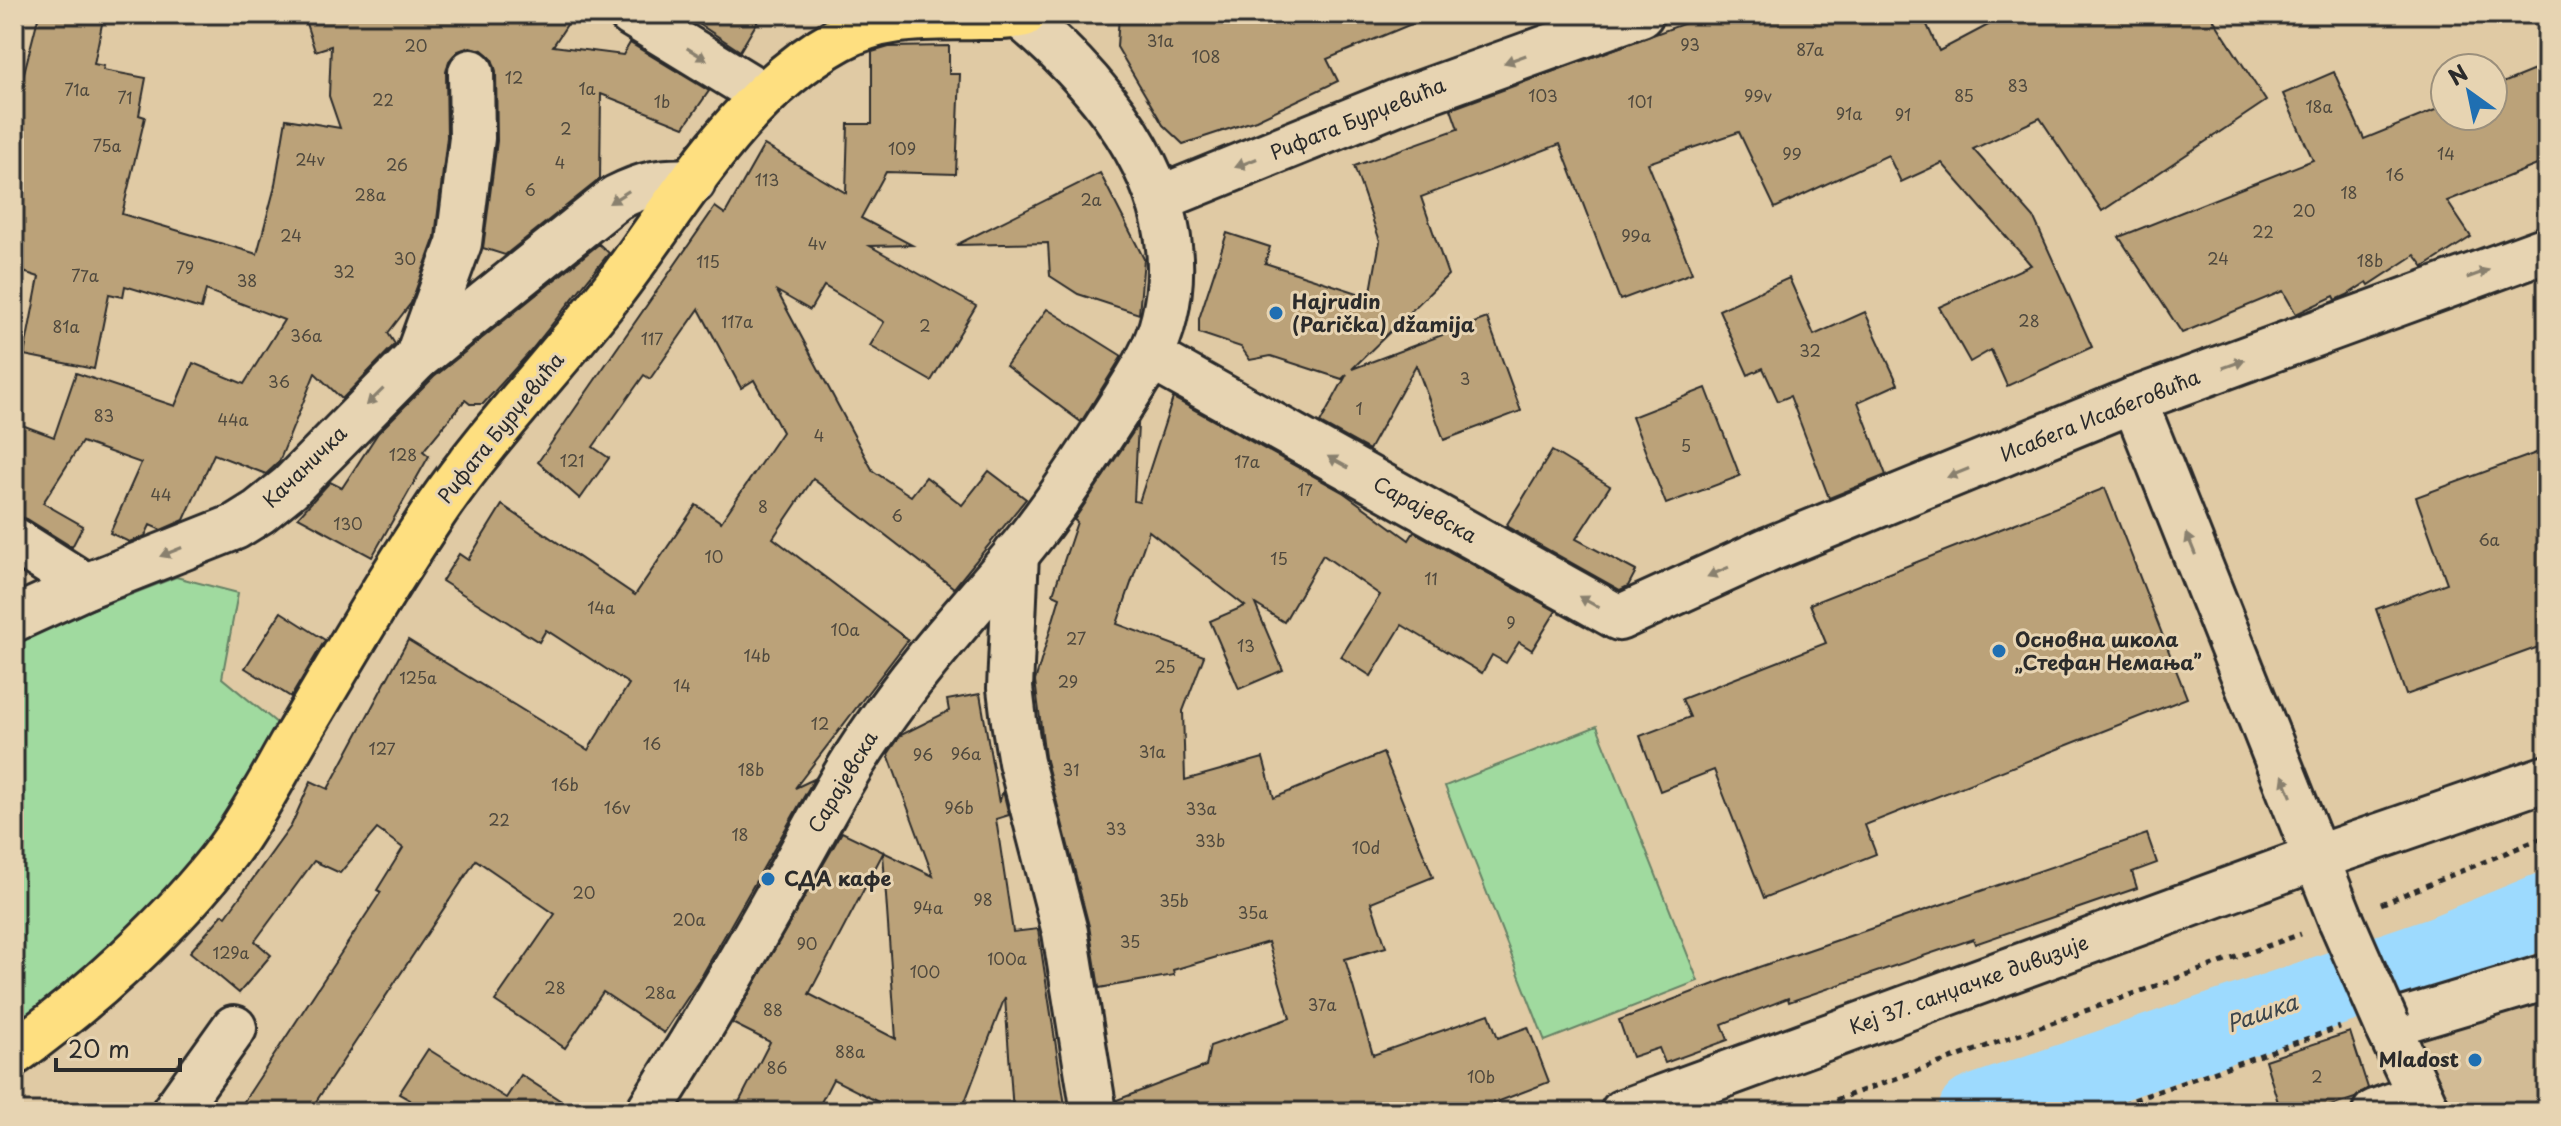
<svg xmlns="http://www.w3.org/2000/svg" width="2561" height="1126" viewBox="0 0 2561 1126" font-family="'Playpen Sans',sans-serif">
<rect width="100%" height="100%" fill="#e0caa4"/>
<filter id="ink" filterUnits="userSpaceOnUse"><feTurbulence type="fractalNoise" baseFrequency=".0125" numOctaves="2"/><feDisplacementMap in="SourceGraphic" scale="16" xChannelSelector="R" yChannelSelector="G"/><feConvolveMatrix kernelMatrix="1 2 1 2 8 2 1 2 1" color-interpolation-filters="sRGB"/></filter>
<g filter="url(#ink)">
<!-- built -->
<polygon fill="#d2bb95" points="2547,977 2547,1112 2428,1112 2387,1025"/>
<!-- green -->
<g fill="#a0da9f" stroke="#668265" stroke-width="2">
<polygon points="176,577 238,593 222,678 295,738 269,790 14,1053 14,640"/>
<polygon points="1597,726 1698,981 1545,1041 1445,786"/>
</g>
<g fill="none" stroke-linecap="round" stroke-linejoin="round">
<!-- river -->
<polyline stroke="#9ddafe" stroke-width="74" points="1975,1112 2442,952 2547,909"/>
</g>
<!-- building -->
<g fill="#bba279" stroke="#2b2b2b" stroke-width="2" fill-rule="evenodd">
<polygon points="39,14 104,14 94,64 104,66 103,70 146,78 139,115 145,117 122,214 257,254 274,190 286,119 340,128 329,96 331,46 315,51 303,14 574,14 553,46 623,55 630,43 709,91 684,127 601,94 600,179 505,255 483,248 497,141 496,71 492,59 482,50 470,47 458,51 449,61 446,72 447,137 435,237 411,303 388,333 395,344 342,399 315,373 279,462 266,474 214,454 184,520 161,530 150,525 145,536 129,542 110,533 141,463 82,442 43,503 83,526 72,547 27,519 14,515 14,422 54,437 76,373 175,406 193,363 244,384 284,320 206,290 201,309 125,286 123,297 109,294 94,369 24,355 39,277 14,269 14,112"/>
<polygon points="684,14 762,14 740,51"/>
<polygon points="1119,14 1292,14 1298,23 1325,14 1433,15 1327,59 1338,81 1256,120 1183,144 1163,125 1117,47"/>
<polygon points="1710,14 1922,14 1939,51 2009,14 2210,14 2266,101 2102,211 2040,118 1973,149 2034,218 2092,347 2007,386 1991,350 1970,362 1939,307 2031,265 1942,163 1901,182 1888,155 1775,208 1739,132 1648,163 1692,273 1620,300 1560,144 1421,197 1448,275 1352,369 1487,318 1521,411 1444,440 1416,365 1369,450 1320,423 1347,374 1342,379 1271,356 1250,360 1241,347 1199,333 1199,319 1227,233 1270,247 1265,263 1370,297 1380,241 1354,166 1458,129 1451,109"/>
<polygon points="949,46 949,74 960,74 956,174 886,172 861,218 912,245 870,246 976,306 931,381 870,346 884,322 824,286 810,310 777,291 873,471 911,496 926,477 962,505 989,471 1026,499 954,588 813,479 773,538 908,640 795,788 814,779 700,979 664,1033 603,992 565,1048 495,1001 555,914 476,860 309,1112 237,1112 381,892 377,890 403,848 377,829 340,873 314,861 255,941 271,955 239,993 190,952 223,914 226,916 291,826 311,781 328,789 408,640 588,750 629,684 546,630 539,642 442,581 459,554 468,560 502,505 635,595 696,505 721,522 782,432 754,380 741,388 699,309 650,379 644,375 593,447 609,458 580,499 538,462 715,207 725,214 764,145 846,193 848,124 872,124 872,52 889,47"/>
<polygon points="2547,65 2547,161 2447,201 2471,237 2424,267 2415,255 2369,285 2367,282 2347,295 2336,300 2334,296 2296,314 2283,291 2182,333 2119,237 2313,160 2283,94 2334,72 2364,139 2445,106 2445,116 2493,116 2493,87"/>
<polygon points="1100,173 1144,259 1139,314 1078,294 1050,276 1048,243 956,245"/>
<polygon points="599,244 609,253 529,353 483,404 470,404 465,400 423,451 429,456 372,557 298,517 330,482 342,488 378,433 434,377"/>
<polygon points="1789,278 1814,335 1865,312 1898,384 1858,402 1886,475 1829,498 1790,396 1778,401 1763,368 1748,375 1719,310"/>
<polygon points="1047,309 1122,356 1081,422 1006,366"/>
<polygon points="1706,388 1740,476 1666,504 1632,417"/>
<polygon points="1173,398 1344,493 1409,540 1414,532 1556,611 1532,650 1519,642 1506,663 1492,655 1482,673 1402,625 1371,676 1341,657 1380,595 1323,555 1284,622 1255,604 1283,670 1239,689 1210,621 1245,606 1149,531 1117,624 1204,656 1183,711 1185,780 1263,758 1274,798 1383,753 1433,877 1371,902 1386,947 1345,959 1373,1055 1489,1014 1498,1038 1528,1027 1549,1082 1471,1112 1118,1112 1117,1100 1206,1066 1210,1046 1290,1018 1268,942 1173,970 1174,975 1099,988 1089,926 1045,757 1035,681 1060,597 1053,594 1077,522 1074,520 1138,425 1134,501 1139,502"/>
<polygon points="2547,449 2547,644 2406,695 2376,609 2447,583 2416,497"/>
<polygon points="1552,451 1610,486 1576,539 1636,571 1628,586 1620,590 1506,526"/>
<polygon points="2105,488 2187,698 1865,825 1876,854 1764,898 1714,770 1660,791 1640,736 1690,717 1682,699 1826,643 1810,604"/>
<polygon points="281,612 325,640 291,697 245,668"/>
<path d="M980,694L999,803L1003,791L1009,815L996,819L1013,932L1038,929L1066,1112H1013L1005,997L961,1112H898L833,1079L816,1112H734L770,1042L732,1023L842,832L933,876L888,754L901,735L949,711L947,700ZM883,853L896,1039L809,994Z"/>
<polygon points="2147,834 2157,863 2132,872 2137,888 1975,944 1973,939 1789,1002 1788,998 1722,1024 1728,1040 1665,1063 1659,1048 1632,1057 1619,1020 1759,967"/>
<polygon points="2350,1032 2368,1088 2355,1098 2313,1112 2281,1112 2265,1060"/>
<polygon points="428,1049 506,1098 521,1075 578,1112 403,1112 410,1100 399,1094"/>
</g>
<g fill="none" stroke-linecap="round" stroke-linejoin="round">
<defs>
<g id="minor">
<polyline points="631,14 762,94"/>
<polyline points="1161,198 1397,102 1641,14"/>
<polyline points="1151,357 1619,618 1768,550 2134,400 2547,249"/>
<polyline points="417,358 459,243 472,138 471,72"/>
<polyline points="2134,400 2341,920"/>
<polyline points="14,540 86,586"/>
<polyline points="1016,554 1010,688 1014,721 1021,762 1065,932 1094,1112"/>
<path d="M14,619L86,586L235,527L259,512L290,487L417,358L616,198C644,184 662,180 693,182"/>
<polyline points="174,1112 234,1028"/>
<path d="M648,1112C699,1033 746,952 792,870C819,822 843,774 875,729C917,667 967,613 1015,556C1052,511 1086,460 1117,411C1136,381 1156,353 1164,318C1194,197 1108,89 1020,16"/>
<polyline points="1623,1112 2316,858 2547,778"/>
<polyline points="2375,1112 2420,1095"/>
<polyline points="2428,1112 2387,1025 2547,977"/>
</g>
<path id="major" d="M14,1053C89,999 172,924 228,850C255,813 275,773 298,734C343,658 388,581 437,508C490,431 556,364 613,290C681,201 739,94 839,39C884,14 930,18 979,17C994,17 1010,18 1024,14"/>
</defs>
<!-- minor casing -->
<use href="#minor" stroke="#2b2b2b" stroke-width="50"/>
<!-- major casing -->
<use href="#major" stroke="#2b2b2b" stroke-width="50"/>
<!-- path -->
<g stroke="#2b2b2b" stroke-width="5" stroke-dasharray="6 6" stroke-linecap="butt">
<polyline points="2381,904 2547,836"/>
<polyline points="1802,1112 2301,934"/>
<polyline points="2100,1112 2340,1027"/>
</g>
<!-- minor -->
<use href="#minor" stroke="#e7d4b2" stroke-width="44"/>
<!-- major -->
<use href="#major" stroke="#fedf80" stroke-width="44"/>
<defs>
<polyline id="minor-bridge" points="2341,920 2387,1025"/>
</defs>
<!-- minor-bridge casing -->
<use href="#minor-bridge" stroke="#2b2b2b" stroke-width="50" stroke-linecap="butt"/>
<!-- minor-bridge -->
<use href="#minor-bridge" stroke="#e7d4b2" stroke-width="44"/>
</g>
<!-- one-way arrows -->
<defs><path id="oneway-solid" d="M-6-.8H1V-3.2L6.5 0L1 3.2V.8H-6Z" transform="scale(2)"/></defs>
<g fill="#89806e">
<use href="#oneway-solid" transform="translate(697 54) rotate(31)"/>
<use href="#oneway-solid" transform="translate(1515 59) rotate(160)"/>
<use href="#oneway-solid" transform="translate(1246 163) rotate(158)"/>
<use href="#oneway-solid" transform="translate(619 197) rotate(148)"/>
<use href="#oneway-solid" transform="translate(2478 274) rotate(-20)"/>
<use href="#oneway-solid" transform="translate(2234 364) rotate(-20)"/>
<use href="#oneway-solid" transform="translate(375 397) rotate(135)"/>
<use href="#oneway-solid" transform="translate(1338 462) rotate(-151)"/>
<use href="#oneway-solid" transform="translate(1958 473) rotate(158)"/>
<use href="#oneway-solid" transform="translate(2191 544) rotate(-112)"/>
<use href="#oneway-solid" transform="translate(171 552) rotate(158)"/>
<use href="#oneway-solid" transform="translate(1718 572) rotate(156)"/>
<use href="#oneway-solid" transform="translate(1589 602) rotate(-151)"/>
<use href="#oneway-solid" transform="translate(2287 786) rotate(-112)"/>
</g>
</g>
<!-- markers -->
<g fill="#1f6fb2" stroke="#e7d4b2" stroke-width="3">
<circle cx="1276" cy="313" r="8"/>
<circle cx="1999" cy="651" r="8"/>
<circle cx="768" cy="879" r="8"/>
<circle cx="2475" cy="1060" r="8"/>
</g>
<g text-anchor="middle" stroke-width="6" stroke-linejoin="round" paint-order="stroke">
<!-- number labels -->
<g font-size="16" fill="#4f493e">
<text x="1160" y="47">31a</text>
<text x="1690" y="51">93</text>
<text x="416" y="52">20</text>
<text x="1810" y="56">87a</text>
<text x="1206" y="63">108</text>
<text x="514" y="84">12</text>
<text x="2018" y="92">83</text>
<text x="587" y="95">1a</text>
<text x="77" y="96">71a</text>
<text x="1543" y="102">103</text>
<text x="1758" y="102">99v</text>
<text x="1964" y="102">85</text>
<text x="125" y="104">71</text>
<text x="383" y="106">22</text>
<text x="662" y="108">1b</text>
<text x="1640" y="108">101</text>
<text x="2319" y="113">18a</text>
<text x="1849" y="120">91a</text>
<text x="1903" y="121">91</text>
<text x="566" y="135">2</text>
<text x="107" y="152">75a</text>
<text x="902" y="155">109</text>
<text x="1792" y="160">99</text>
<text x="2446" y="160">14</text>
<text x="310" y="166">24v</text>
<text x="560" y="169">4</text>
<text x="397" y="171">26</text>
<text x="2395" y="181">16</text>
<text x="767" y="186">113</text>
<text x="530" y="196">6</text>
<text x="2349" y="199">18</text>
<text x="370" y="201">28a</text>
<text x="1091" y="206">2a</text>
<text x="2304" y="217">20</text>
<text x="2263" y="238">22</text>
<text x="291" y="242">24</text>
<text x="1636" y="242">99a</text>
<text x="817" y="250">4v</text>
<text x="405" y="265">30</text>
<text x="2218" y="265">24</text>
<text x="2370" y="267">18b</text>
<text x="708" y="268">115</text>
<text x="185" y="274">79</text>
<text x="344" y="278">32</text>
<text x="85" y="282">77a</text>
<text x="247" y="287">38</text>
<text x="2029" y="327">28</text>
<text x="737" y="328">117a</text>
<text x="925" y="332">2</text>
<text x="66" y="333">81a</text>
<text x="306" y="342">36a</text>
<text x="652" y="345">117</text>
<text x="1810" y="357">32</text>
<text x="1465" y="385">3</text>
<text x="279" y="388">36</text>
<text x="1359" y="415">1</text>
<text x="104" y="422">83</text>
<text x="233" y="426">44a</text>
<text x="819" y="442">4</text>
<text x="1686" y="452">5</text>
<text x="403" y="461">128</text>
<text x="572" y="467">121</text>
<text x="1247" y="468">17a</text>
<text x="1305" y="496">17</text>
<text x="161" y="501">44</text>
<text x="763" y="513">8</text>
<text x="897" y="522">6</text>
<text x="348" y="530">130</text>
<text x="2489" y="546">6a</text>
<text x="714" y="563">10</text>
<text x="1279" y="565">15</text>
<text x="1431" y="585">11</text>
<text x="601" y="614">14a</text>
<text x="1511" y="629">9</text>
<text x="845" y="636">10a</text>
<text x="1076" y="645">27</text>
<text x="1246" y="652">13</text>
<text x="757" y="662">14b</text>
<text x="1165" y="673">25</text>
<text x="418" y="684">125a</text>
<text x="1068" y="688">29</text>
<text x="682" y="692">14</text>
<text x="820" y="730">12</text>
<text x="652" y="750">16</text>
<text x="382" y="755">127</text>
<text x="1152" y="758">31a</text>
<text x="966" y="760">96a</text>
<text x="923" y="761">96</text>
<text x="751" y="776">18b</text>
<text x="1071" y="776">31</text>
<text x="565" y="791">16b</text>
<text x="617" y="814">16v</text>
<text x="959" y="814">96b</text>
<text x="1201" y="815">33a</text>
<text x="499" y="826">22</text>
<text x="1116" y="835">33</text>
<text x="740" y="841">18</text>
<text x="1210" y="847">33b</text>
<text x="1366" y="854">10d</text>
<text x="584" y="899">20</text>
<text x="983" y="906">98</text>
<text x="1174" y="907">35b</text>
<text x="928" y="914">94a</text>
<text x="1253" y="919">35a</text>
<text x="689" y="926">20a</text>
<text x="1130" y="948">35</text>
<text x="807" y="950">90</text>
<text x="231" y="959">129a</text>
<text x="1007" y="965">100a</text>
<text x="925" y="978">100</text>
<text x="555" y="994">28</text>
<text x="660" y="999">28a</text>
<text x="1322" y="1011">37a</text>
<text x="773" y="1016">88</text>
<text x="850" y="1058">88a</text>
<text x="777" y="1074">86</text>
<text x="1481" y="1083">10b</text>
<text x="2317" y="1083">2</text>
</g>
<!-- street labels -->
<g font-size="20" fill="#2b2b2b" stroke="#e7d4b2">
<text transform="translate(1358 119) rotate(-22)" y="7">Рифата Бурџевића</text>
<text transform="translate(2100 416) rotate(-22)" y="7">Исабега Исабеговића</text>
<text transform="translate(501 428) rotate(-51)" y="7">Рифата Бурџевића</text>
<text transform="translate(305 467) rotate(-44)" y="7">Качаничка</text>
<text transform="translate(1425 510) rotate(29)" y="7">Сарајевска</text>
<text transform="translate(843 782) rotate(-59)" y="7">Сарајевска</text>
<text transform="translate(1969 985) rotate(-20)" y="7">Кеј 37. санџачке дивизије</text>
</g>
<!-- poi labels -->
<g font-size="20" font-weight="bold" fill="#2b2b2b" stroke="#e7d4b2" text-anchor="start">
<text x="1292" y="309">Hajrudin<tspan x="1292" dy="23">(Parička) džamija</tspan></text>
<text x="2015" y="647">Основна школа<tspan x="2015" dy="23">„Стефан Немања”</tspan></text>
<text x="784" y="886">СДА кафе</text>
<text x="2459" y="1067" text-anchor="end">Mladost</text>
</g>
<!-- water labels -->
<g font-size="22" font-style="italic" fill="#3c454b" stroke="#e7d4b2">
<text transform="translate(2262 1013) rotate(-19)" y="8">Рашка</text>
</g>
</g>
<!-- margin -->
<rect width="2561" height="1126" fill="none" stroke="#e7d4b2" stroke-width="48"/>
<rect x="24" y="24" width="2513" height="1078" fill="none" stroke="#2b2b2b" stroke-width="3" filter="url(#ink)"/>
<!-- north arrow -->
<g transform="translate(2469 92) rotate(327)"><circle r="38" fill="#e7d4b2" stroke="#9c907c" stroke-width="2"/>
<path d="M0-6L14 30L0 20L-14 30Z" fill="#1f6fb2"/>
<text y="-12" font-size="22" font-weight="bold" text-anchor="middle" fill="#2b2b2b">N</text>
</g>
<!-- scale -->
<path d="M56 1058v12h124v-12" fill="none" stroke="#2b2b2b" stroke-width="4"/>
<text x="68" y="1058" font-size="24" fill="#2b2b2b" stroke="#e7d4b2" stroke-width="6" paint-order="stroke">20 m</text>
</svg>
